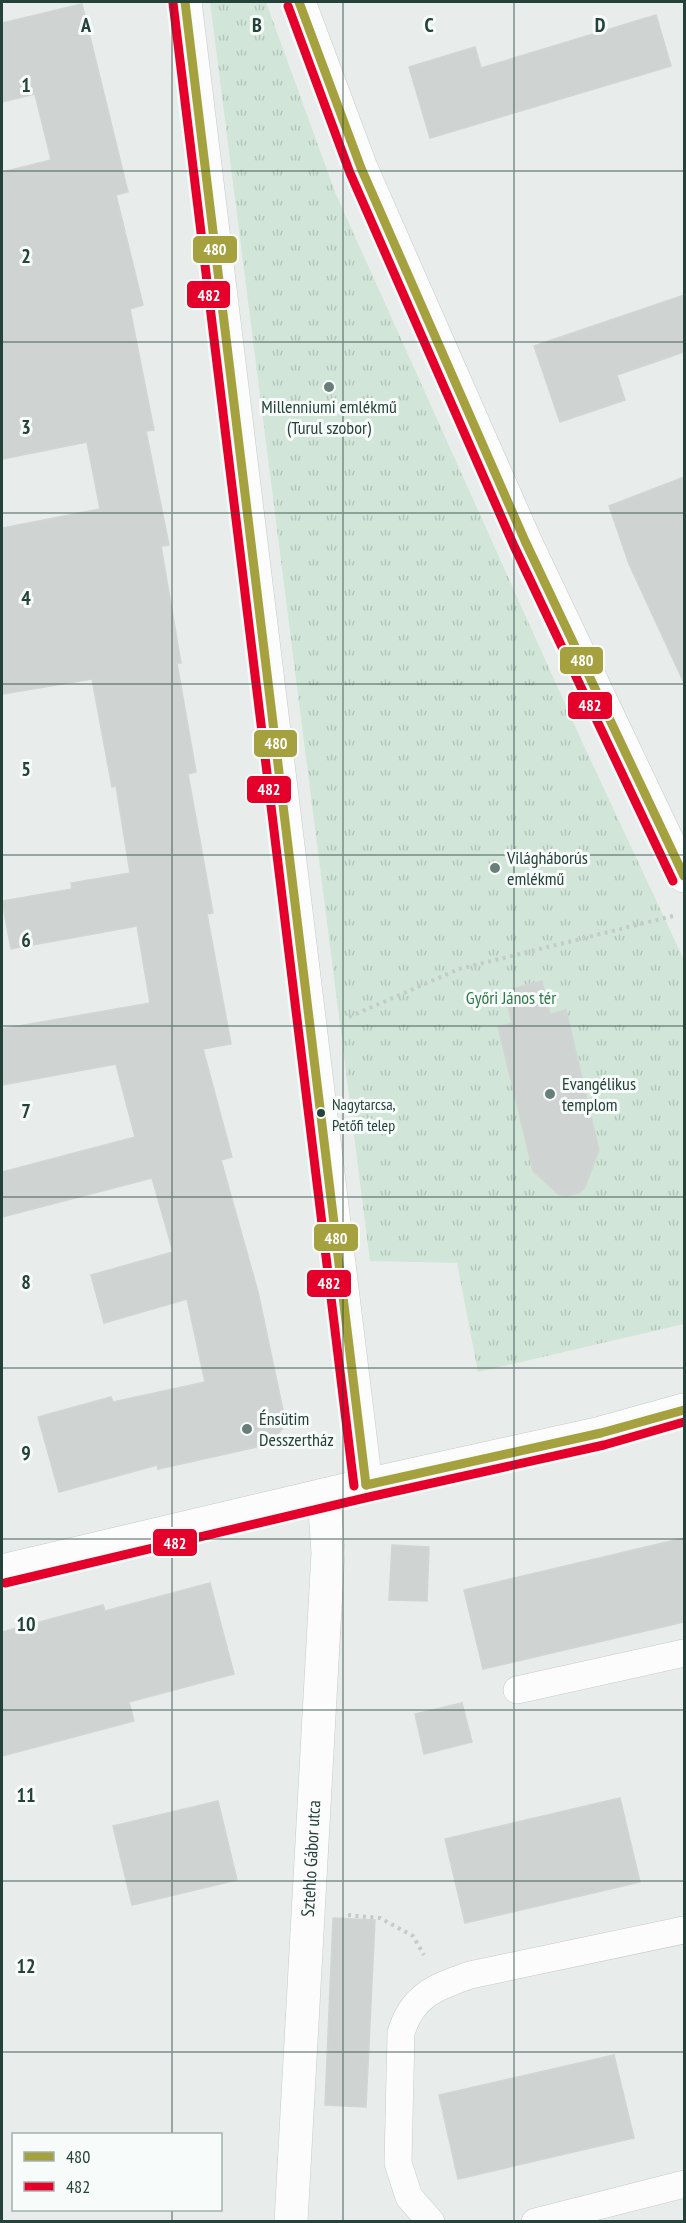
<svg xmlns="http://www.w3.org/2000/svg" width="686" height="2223" viewBox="0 0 686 2223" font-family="'PT Sans Narrow',sans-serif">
<defs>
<pattern id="grass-tufts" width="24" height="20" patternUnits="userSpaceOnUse" patternTransform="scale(1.5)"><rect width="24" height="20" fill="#d1e6d8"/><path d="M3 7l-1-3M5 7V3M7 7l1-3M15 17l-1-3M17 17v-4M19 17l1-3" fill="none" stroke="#b3c6ba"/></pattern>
</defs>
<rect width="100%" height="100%" fill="#e8edeb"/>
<!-- grass -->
<polygon fill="url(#grass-tufts)" points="210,2 266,2 335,192 584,746 684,960 684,1324 478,1372 457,1263 370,1261"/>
<!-- building -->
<g fill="#cfd4d2" stroke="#d1d6d4" stroke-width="1.5">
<polygon points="82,4 128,192 116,195 143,305 130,309 154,430 146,431 169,545 161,546 181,663 177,663 196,772 188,774 213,913 207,914 231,1044 203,1049 232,1157 221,1160 258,1292 286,1424 270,1444 158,1469 157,1465 59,1492 38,1417 111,1397 113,1402 205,1382 187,1299 104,1323 91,1275 173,1252 152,1178 2,1217 2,1172 135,1137 116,1064 2,1085 2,1029 150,1003 137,926 11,949 2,901 72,889 71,883 130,873 116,786 112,787 92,679 2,694 2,528 100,509 87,442 2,459 2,172 51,160 35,94 2,102 2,23"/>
<polygon points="656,15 671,66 430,138 409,67 475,47 481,68"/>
<polygon points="684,295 684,352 617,375 625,400 560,422 534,346"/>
<polygon points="684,477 684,683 629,564 609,506"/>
<polygon points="542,981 550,1014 566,1010 599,1150 585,1187 579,1193 567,1196 558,1194 533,1171 498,1027 512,1023 504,991"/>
<polygon points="684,1538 684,1622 483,1669 464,1590"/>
<polygon points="392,1545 429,1547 427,1601 389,1600"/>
<polygon points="210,1583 234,1674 129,1702 134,1721 2,1756 2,1632 103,1605 105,1611"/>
<polygon points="462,1703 472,1742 424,1754 415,1714"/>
<polygon points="620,1798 640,1882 465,1923 445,1839"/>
<polygon points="218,1801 237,1880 132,1905 113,1826"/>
<polygon points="333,1918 375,1920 366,2107 325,2105"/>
<polygon points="614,2055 634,2138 458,2179 439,2095"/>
</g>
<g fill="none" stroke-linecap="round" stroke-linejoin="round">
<defs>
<g id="lane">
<polyline points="517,1690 684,1653"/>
<path d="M431,2222L409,2197L398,2163L401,2033C412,1995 436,1987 470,1975L684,1930"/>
<polyline points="535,2222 684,2184"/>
</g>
<g id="street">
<polyline points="185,2 366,1485"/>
<path id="s1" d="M291,2222L328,1553L324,1495"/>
</g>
<g id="secondary">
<polyline points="299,2 361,168 525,541 684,876"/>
<polyline points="2,1571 366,1485 601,1433 684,1410"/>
</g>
</defs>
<!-- lane casing -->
<use href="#lane" stroke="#c5cac8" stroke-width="28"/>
<!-- street casing -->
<use href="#street" stroke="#c5cac8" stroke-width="34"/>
<!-- secondary casing -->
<use href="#secondary" stroke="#c3cbc8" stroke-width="34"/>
<!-- path -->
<g stroke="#c3ccca" stroke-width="4" stroke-dasharray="3 4.5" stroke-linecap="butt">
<polyline points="349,1017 459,969 673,916"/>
<polyline points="348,1915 380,1918 413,1936 424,1955"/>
</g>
<!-- lane -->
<use href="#lane" stroke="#fcfcfc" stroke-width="27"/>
<!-- street -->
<use href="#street" stroke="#fcfcfc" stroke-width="33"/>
<!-- secondary -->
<use href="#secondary" stroke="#fcfcfc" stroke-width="33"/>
<defs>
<g id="bus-1">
<polyline points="185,2 366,1485"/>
<polyline points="299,2 361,168 525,541 684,876"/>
<polyline points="366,1485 601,1433 684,1410"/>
</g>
<g id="bus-2">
<polyline points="173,3 354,1486"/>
<polyline points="288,6 350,173 514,546 673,881"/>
<polyline points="5,1583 369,1497 604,1445 684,1422"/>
</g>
</defs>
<!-- bus-1 casing -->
<use href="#bus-1" stroke="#f7fbf9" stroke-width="14"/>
<!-- bus-2 casing -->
<use href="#bus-2" stroke="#f7fbf9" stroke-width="14"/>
<!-- bus-1 -->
<use href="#bus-1" stroke="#a5a13f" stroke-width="9"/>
<!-- bus-2 -->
<use href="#bus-2" stroke="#e4002b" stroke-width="9"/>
</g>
<!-- grid -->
<path fill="none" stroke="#24423a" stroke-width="1.5" stroke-opacity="0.55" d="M172,2V2134M343,2V2222M514,2V2222M2,171H684M2,342H684M2,513H684M2,684H684M2,855H684M2,1026H684M2,1197H684M2,1368H684M2,1539H684M2,1710H684M2,1881H684M2,2052H684M172,2210V2222"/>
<!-- markers -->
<g fill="#697e78" stroke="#f7fbf9" stroke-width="2">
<circle cx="329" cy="387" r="6"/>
<circle cx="495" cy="868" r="6"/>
<circle cx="550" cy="1094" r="6"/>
<circle cx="247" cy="1429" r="6"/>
</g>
<circle fill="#24423a" stroke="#f7fbf9" stroke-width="2" cx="321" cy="1113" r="5"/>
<g text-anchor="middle" stroke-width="6" stroke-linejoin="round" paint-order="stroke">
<!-- bus labels -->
<g font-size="16" fill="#24423a" stroke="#f7fbf9" text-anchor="start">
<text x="332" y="1110">Nagytarcsa,<tspan x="332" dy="21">Petőfi telep</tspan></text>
</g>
<!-- poi labels -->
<g font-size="18" fill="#24423a" stroke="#f7fbf9" text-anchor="start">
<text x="329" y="413" text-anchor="middle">Millenniumi emlékmű<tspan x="329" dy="21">(Turul szobor)</tspan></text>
<text x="507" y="864">Világháborús<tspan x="507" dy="21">emlékmű</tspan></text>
<text x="562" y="1090">Evangélikus<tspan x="562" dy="21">templom</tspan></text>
<text x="259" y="1425">Énsütim<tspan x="259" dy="21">Desszertház</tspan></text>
</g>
<!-- park labels -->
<g font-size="18" fill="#2d7a4b" stroke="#f7fbf9">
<text x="511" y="1004">Győri János tér</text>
</g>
<!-- street labels -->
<g font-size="18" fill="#24423a" stroke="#f7fbf9">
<text dy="6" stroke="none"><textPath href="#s1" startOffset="364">Sztehlo Gábor utca</textPath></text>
</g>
</g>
<g font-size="20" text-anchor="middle" font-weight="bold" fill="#24423a" stroke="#f7fbf9" stroke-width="6" stroke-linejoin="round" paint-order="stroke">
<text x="86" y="32">A</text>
<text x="257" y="32">B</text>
<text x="429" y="32">C</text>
<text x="600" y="32">D</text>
<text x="26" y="92">1</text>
<text x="26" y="263">2</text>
<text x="26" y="434">3</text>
<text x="26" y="605">4</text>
<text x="26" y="776">5</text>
<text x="26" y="947">6</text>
<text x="26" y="1118">7</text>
<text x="26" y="1289">8</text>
<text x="26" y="1460">9</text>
<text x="26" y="1631">10</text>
<text x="26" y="1802">11</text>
<text x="26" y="1973">12</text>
</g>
<g stroke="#f7fbf9" stroke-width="2">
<rect x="192" y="235" width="46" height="29" rx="6" fill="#a5a13f"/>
<rect x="186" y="280" width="45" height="29" rx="6" fill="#e4002b"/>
<rect x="559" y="646" width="45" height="29" rx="6" fill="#a5a13f"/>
<rect x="567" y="691" width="46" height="29" rx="6" fill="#e4002b"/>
<rect x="253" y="729" width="45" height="29" rx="6" fill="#a5a13f"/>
<rect x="246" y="775" width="46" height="29" rx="6" fill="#e4002b"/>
<rect x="313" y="1223" width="46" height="29" rx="6" fill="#a5a13f"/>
<rect x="306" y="1269" width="46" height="29" rx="6" fill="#e4002b"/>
<rect x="152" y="1528" width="46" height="29" rx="6" fill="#e4002b"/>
</g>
<g font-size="16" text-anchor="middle" font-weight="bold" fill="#fff">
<text x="215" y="255">480</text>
<text x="209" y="301">482</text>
<text x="582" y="666">480</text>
<text x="590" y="711">482</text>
<text x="276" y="749">480</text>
<text x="269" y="795">482</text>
<text x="336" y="1244">480</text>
<text x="329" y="1289">482</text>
<text x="175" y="1549">482</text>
</g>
<!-- border -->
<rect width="686" height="2223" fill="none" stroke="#24423a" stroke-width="6"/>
<!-- legend -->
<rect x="12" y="2133" width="210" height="78" fill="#f7fbf9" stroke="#a3b1ad" stroke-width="1.5"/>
<rect x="24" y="2152" width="30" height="9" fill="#a5a13f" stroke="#a3b1ad" stroke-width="1.5"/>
<text x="66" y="2163" font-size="18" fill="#24423a">480</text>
<rect x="24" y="2182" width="30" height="9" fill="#e4002b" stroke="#a3b1ad" stroke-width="1.5"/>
<text x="66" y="2193" font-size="18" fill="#24423a">482</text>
</svg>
